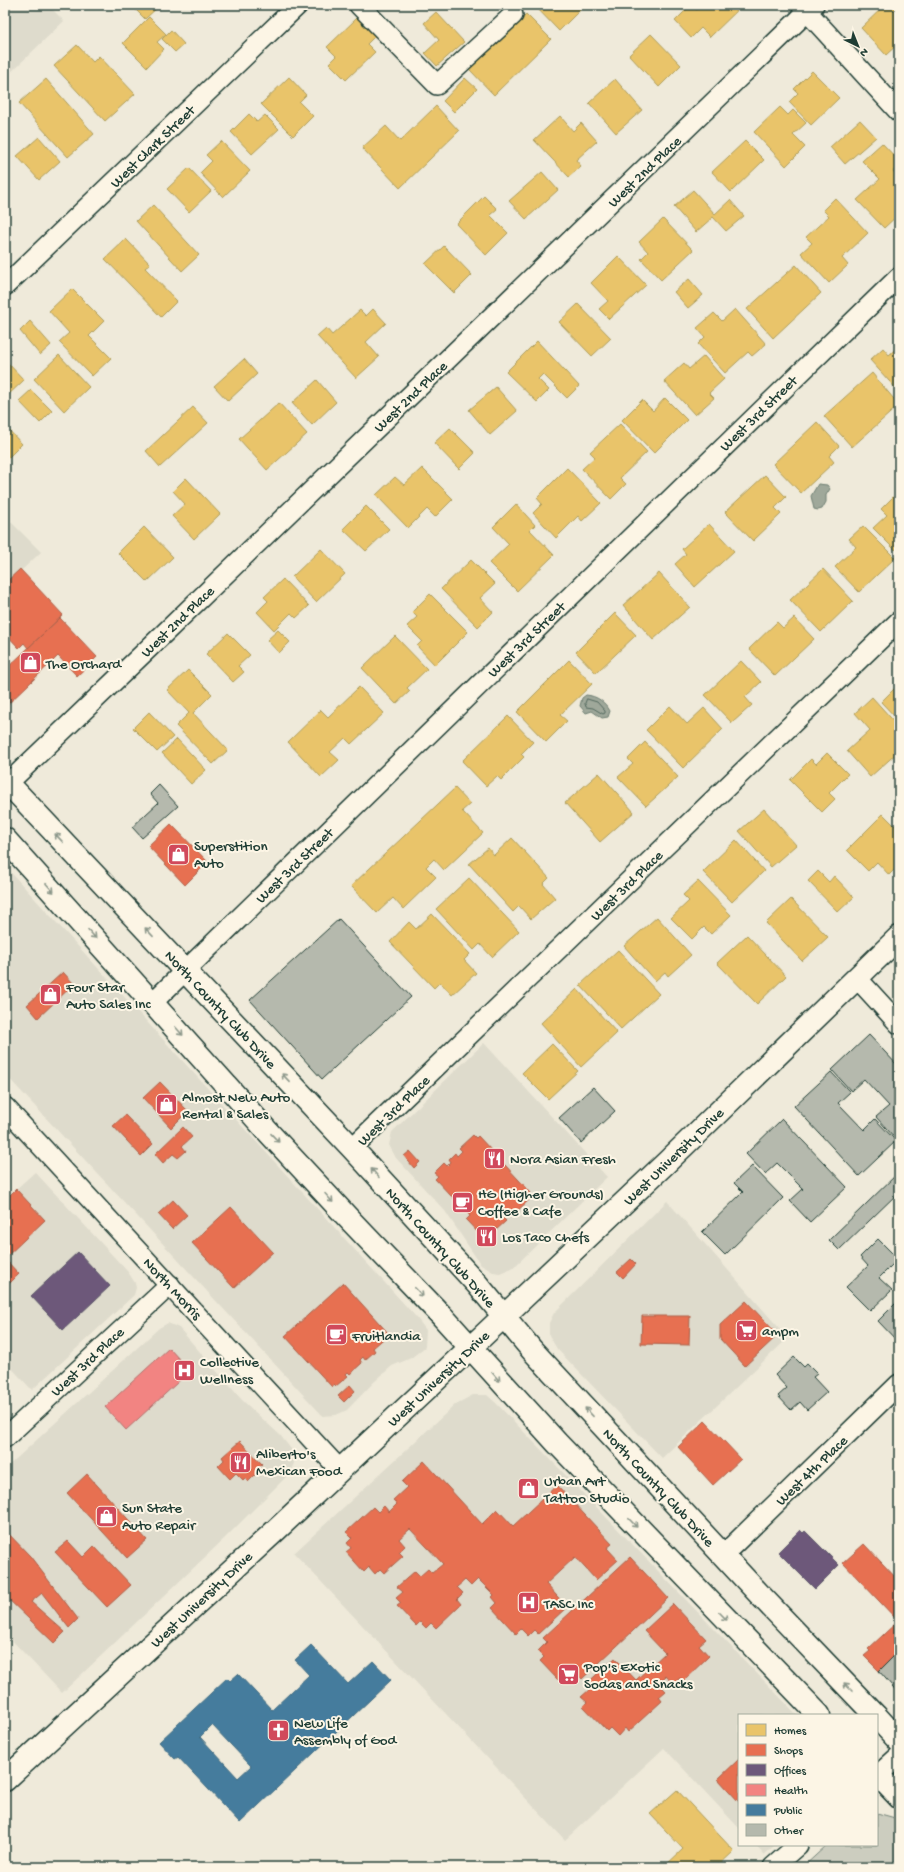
<svg xmlns="http://www.w3.org/2000/svg" width="904" height="1872" viewBox="0 0 904 1872" font-family="'Gochi Hand',sans-serif">
<rect width="100%" height="100%" fill="#efeada"/>
<filter id="ink" filterUnits="userSpaceOnUse"><feTurbulence type="fractalNoise" baseFrequency=".025" numOctaves="2"/><feDisplacementMap in="SourceGraphic" scale="8" xChannelSelector="R" yChannelSelector="G"/><feConvolveMatrix kernelMatrix="1 2 1 2 8 2 1 2 1" color-interpolation-filters="sRGB"/></filter>
<g filter="url(#ink)">
<!-- built -->
<g fill="#dedbcc">
<polygon points="5,5 48,5 64,21 5,78"/>
<polygon points="5,516 41,552 5,586"/>
<polygon points="5,866 416,1317 426,1330 425,1347 411,1358 392,1366 374,1382 347,1410 336,1415 323,1416 5,1074"/>
<polygon points="484,1043 607,1177 514,1267 500,1273 493,1272 481,1265 445,1211 396,1158 389,1145 392,1132"/>
<polygon points="35,1172 128,1272 135,1283 136,1288 134,1295 32,1390 5,1361 5,1199"/>
<polygon points="667,1201 788,1338 662,1458 557,1349 549,1335 549,1323 554,1313"/>
<polygon points="168,1323 179,1328 242,1400 280,1435 291,1449 294,1463 289,1474 224,1539 62,1693 5,1633 5,1469 159,1328"/>
<polygon points="473,1395 487,1395 496,1403 797,1715 739,1715 739,1828 664,1748 565,1840 294,1553 456,1404"/>
<polygon points="755,1845 775,1845 764,1855"/>
</g>
<!-- green -->
<polygon fill="#cccdbf" stroke="#76857a" points="877,1813 895,1818 899,1823 899,1867 803,1867 827,1845 877,1845"/>
<!-- water -->
<g fill="#9fa89a" stroke="#6c7d71">
<polygon points="818,484 827,485 830,489 826,495 826,502 822,509 818,510 814,509 811,496"/>
<path d="M586,695C597,696 605,702 610,711L608,717L602,718L592,711L586,713L580,706L582,698Z"/>
</g>
<!-- homes -->
<g fill="#e9c46a" stroke="#ac9c5a">
<polygon points="131,5 158,5 159,6 145,19"/>
<polygon points="534,5 581,5 583,7 559,31"/>
<polygon points="691,5 697,10 702,5 743,5 710,37 701,28 691,38 675,21"/>
<polygon points="885,5 899,5 899,43 886,55 861,28"/>
<polygon points="436,12 464,42 437,66 425,53 439,40 424,23"/>
<polygon points="526,14 551,39 494,95 469,69"/>
<polygon points="149,17 166,34 157,42 164,49 147,67 123,43"/>
<polygon points="357,18 375,36 367,44 375,52 346,80 329,63 336,56 327,47"/>
<polygon points="171,30 184,44 175,52 162,39"/>
<polygon points="651,34 681,65 659,87 629,55"/>
<polygon points="77,45 93,62 99,56 135,94 105,121 54,66"/>
<polygon points="812,71 839,98 811,125 789,102 798,93 794,89"/>
<polygon points="289,77 306,95 299,102 313,116 293,136 261,104"/>
<polygon points="465,78 477,89 454,112 443,101"/>
<polygon points="46,79 94,134 68,157 19,103"/>
<polygon points="615,79 642,110 616,133 589,103"/>
<polygon points="436,106 459,131 400,188 362,148 386,126 400,141"/>
<polygon points="780,107 788,115 793,110 806,123 793,135 805,147 786,166 754,132"/>
<polygon points="249,114 257,122 265,115 279,129 252,154 231,132"/>
<polygon points="560,116 573,131 581,123 597,141 576,160 581,166 569,177 534,140"/>
<polygon points="860,120 876,137 845,164 830,147"/>
<polygon points="39,137 60,161 39,180 17,156"/>
<polygon points="221,141 250,171 223,197 200,173 212,161 206,155"/>
<polygon points="745,141 764,160 731,192 712,172"/>
<polygon points="882,143 899,161 899,166 893,171 899,178 899,214 884,228 857,200 880,179 862,161"/>
<polygon points="189,168 211,191 189,212 167,189"/>
<polygon points="542,172 558,190 526,219 509,201"/>
<polygon points="693,190 715,214 730,200 744,216 726,231 713,217 696,232 674,207"/>
<polygon points="484,196 497,209 490,215 508,233 486,255 456,224"/>
<polygon points="835,198 868,233 842,258 848,265 829,283 801,253 812,243 806,237 829,216 823,210"/>
<polygon points="153,205 199,255 182,271 136,221"/>
<polygon points="663,219 693,250 661,280 641,259 648,252 639,242"/>
<polygon points="126,239 150,264 145,268 177,301 161,317 105,259"/>
<polygon points="444,246 472,275 454,293 425,264"/>
<polygon points="618,256 646,285 609,319 599,309 608,301 591,283"/>
<polygon points="796,265 821,293 773,338 747,309"/>
<polygon points="689,279 703,295 688,308 674,292"/>
<polygon points="72,289 104,321 89,336 111,358 92,376 59,342 69,333 49,311"/>
<polygon points="578,304 611,338 592,356 559,322"/>
<polygon points="373,309 386,323 366,342 379,357 356,378 317,336 326,328 332,335 360,310 366,316"/>
<polygon points="735,309 766,344 752,356 748,352 725,373 698,344 705,337 697,328 714,313 722,321"/>
<polygon points="30,321 51,345 40,355 20,331"/>
<polygon points="537,341 579,386 567,398 543,374 538,379 549,390 537,402 506,372"/>
<polygon points="899,346 899,392 870,360 883,348 889,355"/>
<polygon points="59,355 89,387 64,411 34,379"/>
<polygon points="704,356 724,379 709,393 714,398 695,415 664,381 684,363 689,369"/>
<polygon points="244,359 257,374 228,401 214,386"/>
<polygon points="5,360 24,380 5,398"/>
<polygon points="872,373 899,405 852,447 824,416"/>
<polygon points="317,380 336,402 312,425 292,403"/>
<polygon points="496,387 517,411 490,435 469,410"/>
<polygon points="31,390 52,411 40,423 19,401"/>
<polygon points="665,398 687,420 654,453 622,420 642,400 653,411"/>
<polygon points="279,403 307,434 267,470 239,439"/>
<polygon points="193,407 208,423 160,467 146,451"/>
<polygon points="817,422 839,446 829,456 834,462 801,493 773,464"/>
<polygon points="620,424 647,452 620,478 626,484 611,499 582,469 595,457 590,452"/>
<polygon points="5,426 22,444 5,461"/>
<polygon points="450,428 475,453 459,469 434,443"/>
<polygon points="422,468 453,499 435,517 427,509 408,528 376,495 395,477 404,485"/>
<polygon points="567,468 601,503 582,521 578,516 556,538 533,513 542,504 537,498"/>
<polygon points="765,475 786,497 775,508 781,514 753,541 725,512"/>
<polygon points="186,478 220,514 194,539 172,516 185,504 173,491"/>
<polygon points="899,491 899,546 895,550 873,528 887,515 881,509"/>
<polygon points="516,504 535,525 530,530 554,555 517,591 489,563 509,544 493,527"/>
<polygon points="366,506 389,529 366,551 343,529"/>
<polygon points="709,524 734,551 695,587 675,564 686,554 682,549"/>
<polygon points="863,526 895,558 859,592 835,567 856,547 849,539"/>
<polygon points="144,527 173,557 147,582 118,553"/>
<polygon points="321,549 345,574 316,602 292,577"/>
<polygon points="471,560 495,584 480,598 493,612 478,627 441,589"/>
<polygon points="823,569 853,601 821,632 790,600"/>
<polygon points="659,573 690,607 653,640 623,605"/>
<polygon points="283,579 309,606 296,618 291,613 274,630 257,612 268,601 264,597"/>
<polygon points="430,594 468,632 435,665 417,646 422,641 407,626 417,617 412,612"/>
<polygon points="615,613 636,635 596,673 576,652"/>
<polygon points="794,618 814,639 775,676 749,649 777,622 783,628"/>
<polygon points="278,630 290,642 279,653 267,640"/>
<polygon points="228,633 250,655 238,666 244,672 233,682 206,654"/>
<polygon points="395,636 427,669 407,688 410,691 396,704 362,668"/>
<polygon points="569,660 592,684 560,715 567,721 546,742 517,712"/>
<polygon points="741,661 761,682 745,697 752,705 732,723 705,695"/>
<polygon points="188,670 212,694 193,713 228,750 213,764 176,726 189,713 167,690"/>
<polygon points="899,684 899,721 881,702"/>
<polygon points="359,687 384,713 351,744 345,738 330,752 339,760 321,777 288,742 321,710 328,717"/>
<polygon points="872,697 899,727 899,754 898,752 870,777 847,751 870,730 855,713"/>
<polygon points="670,706 687,724 704,708 723,729 683,768 646,730"/>
<polygon points="149,712 173,737 157,752 133,728"/>
<polygon points="508,716 533,742 521,754 524,757 501,780 497,776 486,786 462,761"/>
<polygon points="177,739 206,770 191,784 162,753"/>
<polygon points="645,742 678,777 646,806 618,777 633,764 628,759"/>
<polygon points="827,753 848,774 829,793 835,799 822,812 790,780 811,759 816,764"/>
<polygon points="599,773 634,812 600,842 565,803"/>
<polygon points="455,788 470,804 462,811 483,833 444,870 434,859 426,867 436,877 403,909 393,898 377,913 351,886"/>
<polygon points="899,804 899,814 894,809"/>
<polygon points="764,809 796,845 771,867 739,831"/>
<polygon points="883,814 899,830 899,841 895,844 899,848 899,865 889,875 877,862 868,871 847,850"/>
<polygon points="512,838 549,878 543,884 555,898 531,919 519,906 513,912 469,864 488,848 494,855"/>
<polygon points="736,840 764,871 732,902 703,872"/>
<polygon points="818,871 829,882 834,876 854,897 838,912 808,881"/>
<polygon points="469,878 519,931 492,957 480,944 474,950 436,909"/>
<polygon points="698,881 731,915 711,934 704,927 692,939 671,918 689,901 683,895"/>
<polygon points="791,899 828,937 802,961 766,923"/>
<polygon points="432,914 470,954 464,960 476,973 452,995 440,982 434,988 390,942 409,922 416,929"/>
<polygon points="657,917 691,955 668,976 665,972 655,981 624,946"/>
<polygon points="747,935 786,976 757,1004 717,963"/>
<polygon points="618,950 659,994 621,1029 580,985"/>
<polygon points="577,989 617,1033 581,1067 541,1023"/>
<polygon points="552,1044 578,1071 548,1099 522,1073"/>
<polygon points="677,1790 734,1851 717,1867 664,1867 683,1849 650,1814"/>
</g>
<!-- shops -->
<g fill="#e76f51" stroke="#ab6048">
<polygon points="20,569 63,615 28,648 24,643 19,648 5,633 5,583"/>
<polygon points="60,618 97,657 77,676 58,656 5,707 5,670"/>
<polygon points="171,824 208,862 185,885 148,846"/>
<polygon points="63,972 74,984 38,1018 27,1005"/>
<polygon points="160,1082 188,1111 171,1128 143,1098"/>
<polygon points="125,1115 153,1144 141,1156 113,1126"/>
<polygon points="183,1127 192,1137 182,1146 186,1151 178,1158 173,1154 163,1163 155,1154"/>
<polygon points="473,1135 476,1138 478,1136 531,1193 528,1196 530,1199 516,1212 513,1209 503,1218 506,1221 485,1240 466,1220 470,1216 435,1179 438,1176 434,1173 444,1163 447,1166 451,1162 449,1159 455,1153 457,1156 462,1151 459,1148"/>
<polygon points="410,1151 420,1162 414,1168 404,1156"/>
<polygon points="16,1189 45,1220 5,1258 5,1200"/>
<polygon points="173,1200 187,1215 172,1229 158,1214"/>
<polygon points="231,1207 273,1252 234,1288 192,1243"/>
<polygon points="5,1259 19,1274 5,1288"/>
<polygon points="631,1259 636,1264 623,1278 617,1272"/>
<polygon points="343,1283 389,1334 373,1348 375,1351 365,1360 363,1357 360,1360 362,1363 350,1374 348,1372 346,1374 348,1376 336,1386 334,1384 332,1387 285,1336"/>
<polygon points="746,1301 778,1335 745,1366 720,1339 720,1325"/>
<polygon points="642,1316 690,1316 689,1345 641,1344"/>
<polygon points="350,1385 355,1391 344,1402 338,1396"/>
<polygon points="705,1421 741,1459 713,1485 678,1447"/>
<polygon points="240,1441 262,1464 256,1469 258,1472 248,1482 245,1478 243,1480 236,1473 230,1479 218,1466 224,1460 222,1457"/>
<polygon points="424,1461 482,1524 497,1509 513,1526 557,1485 612,1544 607,1548 618,1560 596,1580 575,1557 546,1584 567,1607 538,1634 534,1630 528,1636 521,1629 516,1634 492,1608 497,1603 492,1597 494,1595 478,1579 471,1586 465,1580 457,1587 463,1593 457,1599 461,1604 436,1628 431,1623 426,1628 420,1622 416,1626 397,1606 401,1603 396,1598 403,1592 397,1587 415,1571 420,1576 428,1569 432,1573 443,1564 410,1529 399,1539 405,1546 399,1552 403,1556 384,1573 380,1569 375,1574 369,1567 364,1572 346,1552 351,1548 347,1543 352,1538 346,1532 373,1507 378,1512 384,1506 389,1512 397,1504 393,1500 407,1487 402,1482"/>
<polygon points="87,1474 147,1540 127,1558 67,1493"/>
<polygon points="5,1530 30,1556 78,1619 69,1628 42,1593 31,1602 65,1632 54,1643 5,1596"/>
<polygon points="68,1541 83,1557 94,1546 131,1585 107,1607 55,1552"/>
<polygon points="864,1544 899,1581 899,1651 879,1671 864,1656 870,1651 868,1649 898,1621 843,1563"/>
<polygon points="630,1557 668,1598 582,1679 578,1675 569,1684 562,1676 558,1680 540,1661 544,1657 538,1651 547,1642 543,1638"/>
<polygon points="673,1604 706,1639 699,1645 709,1656 683,1681 680,1678 673,1684 666,1676 658,1683 666,1691 659,1697 662,1701 628,1732 625,1728 618,1736 610,1728 607,1731 583,1706 587,1702 581,1697 589,1690 585,1685 615,1658 636,1680 665,1653 644,1631"/>
<polygon points="739,1759 739,1802 718,1779"/>
</g>
<!-- offices -->
<g fill="#6d597a" stroke="#565165">
<polygon points="78,1252 110,1286 63,1330 31,1296"/>
<polygon points="800,1530 803,1533 805,1531 839,1565 815,1589 778,1552"/>
</g>
<!-- health -->
<polygon fill="#f28482" stroke="#b36f6b" points="169,1348 190,1371 126,1430 105,1407"/>
<!-- public -->
<path fill="#457b9d" stroke="#3a687e" fill-rule="evenodd" d="M311,1645L348,1684L373,1661L391,1680L240,1823L178,1757L175,1759L159,1742L227,1678L230,1681L238,1674L272,1710L309,1675L295,1660ZM212,1725L251,1766L238,1778L200,1737Z"/>
<g fill="none" stroke-linecap="round" stroke-linejoin="round">
<!-- shore -->
<polygon stroke="#52685d" stroke-width="1" points="587,699 597,702 605,711 605,713 603,714 593,708 586,707 585,704"/>
</g>
<!-- building -->
<g fill="#b5b9ad" stroke="#1f3d34">
<polygon points="159,785 178,806 142,838 132,827 158,803 150,794"/>
<polygon points="339,919 411,997 322,1079 250,1000"/>
<polygon points="869,1035 899,1067 899,1137 896,1139 876,1117 889,1106 864,1079 851,1091 832,1070"/>
<polygon points="831,1072 850,1092 838,1103 864,1130 875,1119 896,1141 859,1176 794,1106"/>
<polygon points="593,1087 615,1111 581,1143 559,1118"/>
<polygon points="782,1119 847,1187 810,1222 790,1201 803,1189 777,1163 765,1174 746,1154"/>
<polygon points="752,1166 783,1198 725,1255 702,1232 743,1192 734,1183"/>
<polygon points="899,1172 899,1192 839,1250 829,1240"/>
<polygon points="878,1239 898,1259 879,1278 892,1290 870,1311 846,1287 868,1266 860,1257"/>
<polygon points="899,1300 899,1341 898,1342 878,1321"/>
<polygon points="794,1357 804,1367 807,1364 817,1374 813,1377 827,1392 807,1410 800,1402 791,1410 778,1396 787,1388 775,1375"/>
<polygon points="899,1651 899,1694 879,1671"/>
</g>
<g fill="none" stroke-linecap="round" stroke-linejoin="round">
<defs>
<g id="minor">
<polyline points="359,5 437,85 513,15"/>
<polyline points="801,5 899,112"/>
<polyline points="5,286 298,5"/>
<polyline points="5,786 150,647 814,5"/>
<polyline points="856,977 899,1024"/>
<polyline points="153,1002 899,277"/>
<polyline points="5,1107 340,1470"/>
<polyline points="352,1148 899,621"/>
<polyline points="5,1438 170,1285"/>
<polyline points="723,1555 899,1384"/>
<polyline points="877,1776 899,1756"/>
<polyline points="773,1867 798,1845"/>
</g>
<g id="major">
<polyline points="5,780 352,1148 477,1284 532,1350 762,1597 875,1715"/>
<polyline points="5,839 270,1134 351,1221 442,1316 557,1443 819,1715"/>
<polyline points="877,1717 899,1741"/>
<polyline points="877,1774 899,1797"/>
<polyline points="5,1780 274,1532 503,1317 667,1162 899,937"/>
</g>
</defs>
<!-- minor casing -->
<use href="#minor" stroke="#1f3d34" stroke-width="22"/>
<!-- major casing -->
<use href="#major" stroke="#1f3d34" stroke-width="25"/>
<!-- minor -->
<use href="#minor" stroke="#fcf5e5" stroke-width="19"/>
<!-- major -->
<use href="#major" stroke="#fcf5e5" stroke-width="22"/>
</g>
<!-- one-way arrows -->
<defs><path id="oneway-shaft" d="M-6 0H5M1.5-3L5.5 0L1.5 3" fill="none" stroke-width="1.6" stroke-linecap="round" stroke-linejoin="round"/></defs>
<g stroke="#8e998c">
<use href="#oneway-shaft" transform="translate(59 838) rotate(-133)"/>
<use href="#oneway-shaft" transform="translate(50 888) rotate(48)"/>
<use href="#oneway-shaft" transform="translate(149 932) rotate(-133)"/>
<use href="#oneway-shaft" transform="translate(92 934) rotate(48)"/>
<use href="#oneway-shaft" transform="translate(179 1031) rotate(48)"/>
<use href="#oneway-shaft" transform="translate(286 1078) rotate(-133)"/>
<use href="#oneway-shaft" transform="translate(275 1138) rotate(47)"/>
<use href="#oneway-shaft" transform="translate(375 1173) rotate(-132)"/>
<use href="#oneway-shaft" transform="translate(329 1198) rotate(48)"/>
<use href="#oneway-shaft" transform="translate(419 1292) rotate(46)"/>
<use href="#oneway-shaft" transform="translate(496 1377) rotate(48)"/>
<use href="#oneway-shaft" transform="translate(589 1412) rotate(-133)"/>
<use href="#oneway-shaft" transform="translate(633 1523) rotate(46)"/>
<use href="#oneway-shaft" transform="translate(723 1616) rotate(46)"/>
<use href="#oneway-shaft" transform="translate(848 1687) rotate(-134)"/>
</g>
</g>
<!-- icons -->
<defs>
<symbol id="shop-square" viewBox="-11 -11 22 22"><rect x="-9" y="-9" width="18" height="18" rx="4" fill="#d1495b" stroke="#fcf5e5"/><path d="M-5-2.5h2.3a2.7 3.5 0 0 1 5.4 0H5L5.5 6h-11ZM-1.5-2.5h3a1.5 2.3 0 0 0-3 0Z" fill="#fff"/></symbol>
<symbol id="restaurant-square" viewBox="-11 -11 22 22"><rect x="-9" y="-9" width="18" height="18" rx="4" fill="#d1495b" stroke="#fcf5e5"/><path d="M-5-6h1v4h1v-4h1v4h1v-4h1v5L-1.5 .5V6h-2V.5L-5-1ZM5-6V6H3V1.5H1.5Q1.5-4 5-6Z" fill="#fff"/></symbol>
<symbol id="cafe-square" viewBox="-11 -11 22 22"><rect x="-9" y="-9" width="18" height="18" rx="4" fill="#d1495b" stroke="#fcf5e5"/><path d="M-5.5-4.5H6V0H3Q3 3.5 0 3.5H-2.5Q-5.5 3.5-5.5 0ZM3-3.2v2h1.7v-2ZM-6 4.5H4V6H-6Z" fill="#fff"/></symbol>
<symbol id="supermarket-square" viewBox="-11 -11 22 22"><rect x="-9" y="-9" width="18" height="18" rx="4" fill="#d1495b" stroke="#fcf5e5"/><path d="M-6-5.5h2.5l.6 2H6L4.5 2H-2.5L-4.4-4H-6ZM-1.5 3.2a1.3 1.3 0 1 0 .1 0ZM3 3.2a1.3 1.3 0 1 0 .1 0Z" fill="#fff"/></symbol>
<symbol id="hospital-square" viewBox="-11 -11 22 22"><rect x="-9" y="-9" width="18" height="18" rx="4" fill="#d1495b" stroke="#fcf5e5"/><path d="M-5-5h3v3.5h4V-5h3V5h-3V1.5h-4V5h-3Z" fill="#fff"/></symbol>
<symbol id="church-square" viewBox="-11 -11 22 22"><rect x="-9" y="-9" width="18" height="18" rx="4" fill="#d1495b" stroke="#fcf5e5"/><path d="M-1.2-6h2.4v3.5h3.3v2.4h-3.3V6h-2.4V-.1h-3.3v-2.4h3.3Z" fill="#fff"/></symbol>
</defs>
<g fill-rule="evenodd">
<use href="#shop-square" x="18" y="650" width="25" height="25"/>
<use href="#shop-square" x="166" y="842" width="25" height="25"/>
<use href="#shop-square" x="38" y="982" width="25" height="25"/>
<use href="#shop-square" x="154" y="1092" width="25" height="25"/>
<use href="#restaurant-square" x="482" y="1146" width="25" height="25"/>
<use href="#cafe-square" x="450" y="1190" width="25" height="25"/>
<use href="#restaurant-square" x="474" y="1224" width="25" height="25"/>
<use href="#supermarket-square" x="734" y="1318" width="25" height="25"/>
<use href="#cafe-square" x="324" y="1322" width="25" height="25"/>
<use href="#hospital-square" x="172" y="1358" width="25" height="25"/>
<use href="#restaurant-square" x="228" y="1450" width="25" height="25"/>
<use href="#shop-square" x="516" y="1476" width="25" height="25"/>
<use href="#shop-square" x="94" y="1504" width="25" height="25"/>
<use href="#hospital-square" x="516" y="1590" width="25" height="25"/>
<use href="#supermarket-square" x="556" y="1662" width="25" height="25"/>
<use href="#church-square" x="266" y="1718" width="25" height="25"/>
</g>
<g text-anchor="middle" stroke-width="4" stroke-linejoin="round" paint-order="stroke">
<!-- street labels -->
<g font-size="15" fill="#1f3d34" stroke="#fcf5e5">
<text transform="translate(152 146) rotate(-44)" y="5">West Clark Street</text>
<text transform="translate(644 171) rotate(-44)" y="5">West 2nd Place</text>
<text transform="translate(410 396) rotate(-44)" y="5">West 2nd Place</text>
<text transform="translate(758 413) rotate(-44)" y="5">West 3rd Street</text>
<text transform="translate(177 621) rotate(-44)" y="5">West 2nd Place</text>
<text transform="translate(526 639) rotate(-44)" y="5">West 3rd Street</text>
<text transform="translate(294 865) rotate(-44)" y="5">West 3rd Street</text>
<text transform="translate(626 885) rotate(-44)" y="5">West 3rd Place</text>
<text transform="translate(221 1009) rotate(47)" y="5">North Country Club Drive</text>
<text transform="translate(393 1110) rotate(-44)" y="5">West 3rd Place</text>
<text transform="translate(673 1156) rotate(-44)" y="5">West University Drive</text>
<text transform="translate(441 1247) rotate(48)" y="5">North Country Club Drive</text>
<text transform="translate(173 1288) rotate(47)" y="5">North Morris</text>
<text transform="translate(87 1361) rotate(-43)" y="5">West 3rd Place</text>
<text transform="translate(438 1378) rotate(-43)" y="5">West University Drive</text>
<text transform="translate(811 1470) rotate(-44)" y="5">West 4th Place</text>
<text transform="translate(659 1487) rotate(47)" y="5">North Country Club Drive</text>
<text transform="translate(201 1599) rotate(-43)" y="5">West University Drive</text>
</g>
<!-- poi labels -->
<g font-size="15" fill="#1f3d34" stroke="#fcf5e5" text-anchor="start">
<text x="46" y="668">The Orchard</text>
<text x="194" y="850">Superstition<tspan x="194" dy="17">Auto</tspan></text>
<text x="66" y="991">Four Star<tspan x="66" dy="17">Auto Sales Inc</tspan></text>
<text x="182" y="1101">Almost New Auto<tspan x="182" dy="17">Rental &amp; Sales</tspan></text>
<text x="510" y="1163">Nora Asian Fresh</text>
<text x="478" y="1198">HG (Higher Grounds)<tspan x="478" dy="17">Coffee &amp; Cafe</tspan></text>
<text x="502" y="1241">Los Taco Chefs</text>
<text x="762" y="1335">ampm</text>
<text x="352" y="1340">Fruitlandia</text>
<text x="200" y="1366">Collective<tspan x="200" dy="17">Wellness</tspan></text>
<text x="256" y="1458">Aliberto's<tspan x="256" dy="17">Mexican Food</tspan></text>
<text x="544" y="1485">Urban Art<tspan x="544" dy="17">Tattoo Studio</tspan></text>
<text x="122" y="1512">Sun State<tspan x="122" dy="17">Auto Repair</tspan></text>
<text x="544" y="1608">TASC Inc</text>
<text x="584" y="1671">Pop's Exotic<tspan x="584" dy="17">Sodas and Snacks</tspan></text>
<text x="294" y="1727">New Life<tspan x="294" dy="17">Assembly of God</tspan></text>
</g>
</g>
<!-- margin -->
<rect width="904" height="1872" fill="none" stroke="#fcf5e5" stroke-width="20"/>
<rect x="10" y="10" width="884" height="1852" fill="none" stroke="#1f3d34" stroke-width="1.5" filter="url(#ink)"/>
<!-- legend -->
<rect x="738" y="1714" width="140" height="132" fill="#fcf5e5" stroke="#a4ab9e"/>
<rect x="746" y="1724" width="20" height="12" fill="#e9c46a" stroke="#a4ab9e"/>
<text x="774" y="1734" font-size="12" fill="#1f3d34">Homes</text>
<rect x="746" y="1744" width="20" height="12" fill="#e76f51" stroke="#a4ab9e"/>
<text x="774" y="1754" font-size="12" fill="#1f3d34">Shops</text>
<rect x="746" y="1764" width="20" height="12" fill="#6d597a" stroke="#a4ab9e"/>
<text x="774" y="1774" font-size="12" fill="#1f3d34">Offices</text>
<rect x="746" y="1784" width="20" height="12" fill="#f28482" stroke="#a4ab9e"/>
<text x="774" y="1794" font-size="12" fill="#1f3d34">Health</text>
<rect x="746" y="1804" width="20" height="12" fill="#457b9d" stroke="#a4ab9e"/>
<text x="774" y="1814" font-size="12" fill="#1f3d34">Public</text>
<rect x="746" y="1824" width="20" height="12" fill="#b5b9ad" stroke="#a4ab9e"/>
<text x="774" y="1834" font-size="12" fill="#1f3d34">Other</text>
<!-- north arrow -->
<g transform="translate(858 46) rotate(137)" stroke="#fcf5e5" stroke-width="3" paint-order="stroke">
<path d="M0-3L7 15L0 10L-7 15Z" fill="#1f3d34"/>
<text y="-6" font-size="11" font-weight="bold" text-anchor="middle" fill="#1f3d34">N</text>
</g>
</svg>
